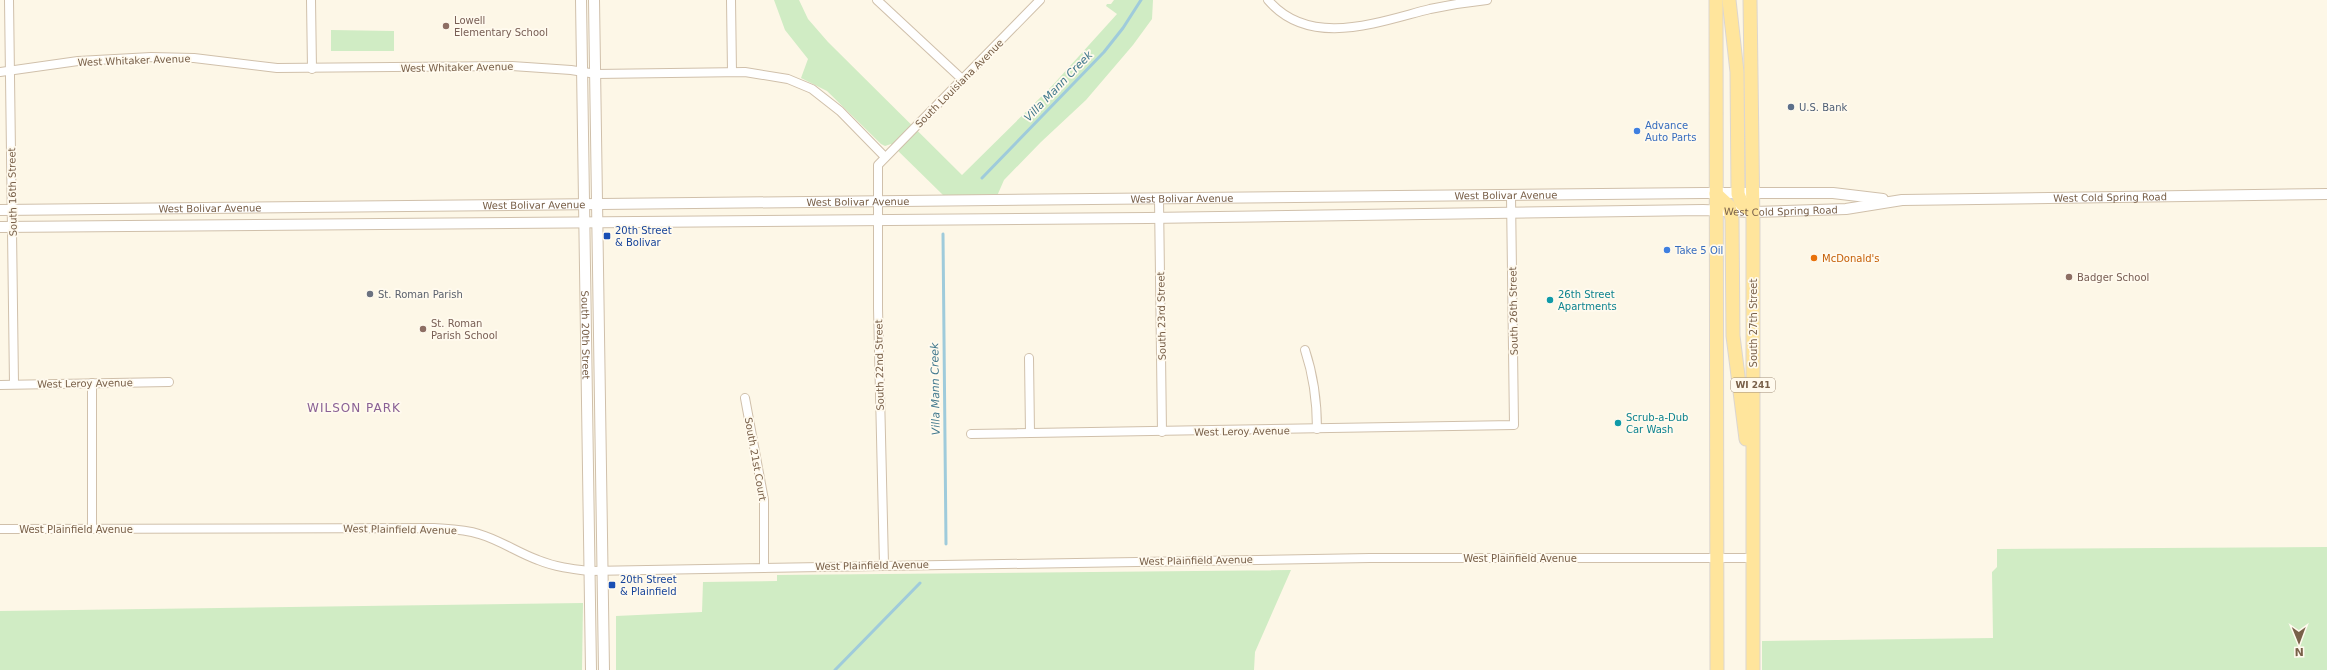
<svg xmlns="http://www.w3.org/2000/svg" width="2327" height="670" viewBox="0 0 2327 670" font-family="'DejaVu Sans',sans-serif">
<rect width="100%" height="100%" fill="#fdf7e7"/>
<!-- green -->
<g fill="#d0ecc4">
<polygon points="774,0 799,0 808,19 828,42 962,175 1051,87 1117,14 1106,6 1107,4 1111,4 1114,0 1153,0 1152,19 1133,45 1086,100 1041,142 1004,180 997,196 943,195 891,144 885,146 881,144 827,91 801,78 808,59 785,30"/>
<polygon points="331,30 394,31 394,51 331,51"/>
<polygon points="2327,547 2327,670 1762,670 1762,641 1993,638 1992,572 1997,567 1997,549"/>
<polygon points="1291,570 1255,652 1254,670 616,670 616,616 702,612 703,582 777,581 777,575"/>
<polygon points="583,603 582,670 0,670 0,611"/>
</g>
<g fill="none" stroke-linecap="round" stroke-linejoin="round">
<!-- stream -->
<g stroke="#9fcbdb" stroke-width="3">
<polyline points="982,178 1104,52 1123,28 1141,0"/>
<polyline points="943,234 946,544"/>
<polyline points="835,670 920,583"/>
</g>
<defs>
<g id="minor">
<polyline points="9,0 14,384"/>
<polyline points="311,0 312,69"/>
<polyline points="731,0 732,72"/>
<polyline points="877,0 963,80"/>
<path d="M1268,0C1310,49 1378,22 1430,9C1449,5 1468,2 1487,0"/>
<polyline points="0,72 78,61 151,57 194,58 277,68 512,66 571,70 596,74 745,72 788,79 812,89 840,111 885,157"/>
<polyline points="1159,199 1162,432"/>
<path d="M1305,350C1314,377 1317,401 1317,429"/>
<polyline points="1029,358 1030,433"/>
<polyline points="92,383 92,529"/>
<polyline points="0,385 169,382"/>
<polyline points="745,398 764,500 764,568"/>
<polyline points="971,434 1514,425 1511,196"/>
<path d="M0,529L434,528C449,529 465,529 479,534C500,540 518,553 538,560C555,567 572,569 589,571L1370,558H1751"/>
<polyline points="884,565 878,308 878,165 1040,0"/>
</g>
<g id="tertiary">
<path id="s1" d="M581,0L591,670"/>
<polyline points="594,0 604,670"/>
<path id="s2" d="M0,210L1703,193H1833L1883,199"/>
<path id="s3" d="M0,227L1148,218L1703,210L1753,212L1846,209L1902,200L2327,194"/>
</g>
<g id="primary">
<polyline points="1716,0 1717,670"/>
<polyline points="1729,0 1737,72 1738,194 1742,204 1753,212"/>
<polyline points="1750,0 1753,223 1753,670"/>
<polyline points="1716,194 1729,206 1732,219 1733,336 1746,439"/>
</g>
</defs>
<!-- minor casing -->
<use href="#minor" stroke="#d0c0ab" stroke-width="10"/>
<!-- tertiary casing -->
<use href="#tertiary" stroke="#d0c0ab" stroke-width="12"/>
<!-- primary casing -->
<use href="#primary" stroke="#dcd6d0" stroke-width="15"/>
<!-- minor -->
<use href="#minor" stroke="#fff" stroke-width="8"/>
<!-- tertiary -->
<use href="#tertiary" stroke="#fff" stroke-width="10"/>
<!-- primary -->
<use href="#primary" stroke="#ffe59c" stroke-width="13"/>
</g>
<!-- markers -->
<g fill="#8d6e63" stroke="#fffaee" stroke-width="1.5">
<circle cx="446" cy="26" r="4"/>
<circle cx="2069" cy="277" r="4"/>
<circle cx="423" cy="329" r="4"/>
</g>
<circle fill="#5c6f8a" stroke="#fffaee" stroke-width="1.5" cx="1791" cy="107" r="4"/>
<g fill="#3f7fe0" stroke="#fffaee" stroke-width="1.5">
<circle cx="1637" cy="131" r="4"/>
<circle cx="1667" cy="250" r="4"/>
</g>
<g fill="#1a4fb4" stroke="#fffaee" stroke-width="1.5">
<rect x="603" y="232" width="8" height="8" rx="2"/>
<rect x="608" y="581" width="8" height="8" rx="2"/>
</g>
<circle fill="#e8710a" stroke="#fffaee" stroke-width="1.5" cx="1814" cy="258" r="4"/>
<circle fill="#6b7280" stroke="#fffaee" stroke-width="1.5" cx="370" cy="294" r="4"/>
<g fill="#0f9aa8" stroke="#fffaee" stroke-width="1.5">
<circle cx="1550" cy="300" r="4"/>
<circle cx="1618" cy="423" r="4"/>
</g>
<g text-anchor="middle" stroke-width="3.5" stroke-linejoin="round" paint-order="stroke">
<!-- shield labels -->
<rect fill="#fffaee" stroke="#a18e7a" stroke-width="1" x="1731" y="378" width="44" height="14" rx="3"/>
<g font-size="9" font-weight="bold" fill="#796049">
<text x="1753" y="388">WI 241</text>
</g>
<!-- education labels -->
<g font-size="10" fill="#785e54" stroke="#fffaee" text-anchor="start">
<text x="454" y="24">Lowell<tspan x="454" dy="12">Elementary School</tspan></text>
<text x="2077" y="281">Badger School</text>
<text x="431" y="327">St. Roman<tspan x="431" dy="12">Parish School</tspan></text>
</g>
<!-- street labels -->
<g font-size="10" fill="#796049" stroke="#fffaee">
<text transform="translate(134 60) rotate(-2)" y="4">West Whitaker Avenue</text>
<text transform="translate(457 67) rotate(-1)" y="4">West Whitaker Avenue</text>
<text transform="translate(959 83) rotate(-45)" y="4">South Louisiana Avenue</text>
<text transform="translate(12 192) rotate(-91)" y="4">South 16th Street</text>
<text dy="4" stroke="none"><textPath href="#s2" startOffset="1506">West Bolivar Avenue</textPath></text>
<text dy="4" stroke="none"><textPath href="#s3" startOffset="2111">West Cold Spring Road</textPath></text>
<text dy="4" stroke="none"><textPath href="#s2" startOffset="1182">West Bolivar Avenue</textPath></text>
<text dy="4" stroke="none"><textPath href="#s2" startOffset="858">West Bolivar Avenue</textPath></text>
<text dy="4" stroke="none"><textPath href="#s2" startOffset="534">West Bolivar Avenue</textPath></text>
<text dy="4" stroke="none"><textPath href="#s2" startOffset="210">West Bolivar Avenue</textPath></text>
<text dy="4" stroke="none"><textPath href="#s3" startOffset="1781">West Cold Spring Road</textPath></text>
<text transform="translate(1513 311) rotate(-91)" y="4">South 26th Street</text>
<text transform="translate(1161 316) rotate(-91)" y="4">South 23rd Street</text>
<text transform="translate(1753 323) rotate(-90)" y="4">South 27th Street</text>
<text dy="4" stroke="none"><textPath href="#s1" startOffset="335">South 20th Street</textPath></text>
<text transform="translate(879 365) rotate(-91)" y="4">South 22nd Street</text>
<text transform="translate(85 383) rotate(-1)" y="4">West Leroy Avenue</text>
<text transform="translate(1242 431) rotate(-1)" y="4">West Leroy Avenue</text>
<text transform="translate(756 459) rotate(80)" y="4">South 21st Court</text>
<text x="76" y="533">West Plainfield Avenue</text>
<text transform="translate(400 529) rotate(1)" y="4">West Plainfield Avenue</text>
<text x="1520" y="562">West Plainfield Avenue</text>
<text transform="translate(1196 560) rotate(-1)" y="4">West Plainfield Avenue</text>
<text transform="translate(872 565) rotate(-1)" y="4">West Plainfield Avenue</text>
</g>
<!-- service labels -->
<g font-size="10" fill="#4e5e75" stroke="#fffaee" text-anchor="start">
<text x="1799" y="111">U.S. Bank</text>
</g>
<!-- shop labels -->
<g font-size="10" fill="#366cbe" stroke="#fffaee" text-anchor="start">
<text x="1645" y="129">Advance<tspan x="1645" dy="12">Auto Parts</tspan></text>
<text x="1675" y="254">Take 5 Oil</text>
</g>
<!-- transit labels -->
<g font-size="10" fill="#164399" stroke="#fffaee" text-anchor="start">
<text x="615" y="234">20th Street<tspan x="615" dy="12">&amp; Bolivar</tspan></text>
<text x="620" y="583">20th Street<tspan x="620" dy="12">&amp; Plainfield</tspan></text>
</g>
<!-- food labels -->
<g font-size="10" fill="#c56008" stroke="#fffaee" text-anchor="start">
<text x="1822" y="262">McDonald's</text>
</g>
<!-- worship labels -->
<g font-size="10" fill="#5b616d" stroke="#fffaee" text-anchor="start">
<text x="378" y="298">St. Roman Parish</text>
</g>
<!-- culture labels -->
<g font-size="10" fill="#0d838f" stroke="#fffaee" text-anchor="start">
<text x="1558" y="298">26th Street<tspan x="1558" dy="12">Apartments</tspan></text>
<text x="1626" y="421">Scrub-a-Dub<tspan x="1626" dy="12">Car Wash</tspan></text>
</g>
<!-- water labels -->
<g font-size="11" font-style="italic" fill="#41788d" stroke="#fffaee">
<text transform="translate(1058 86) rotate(-46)" y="4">Villa Mann Creek</text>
<text transform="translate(935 389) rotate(-91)" y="4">Villa Mann Creek</text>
</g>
<!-- quarter labels -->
<g font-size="12" letter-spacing="1" fill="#8a6195" stroke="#fffaee">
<text x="354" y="412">WILSON PARK</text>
</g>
</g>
<!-- north arrow -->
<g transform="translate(2299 642) rotate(179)" stroke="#fffaee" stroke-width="3" paint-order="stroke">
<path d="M0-3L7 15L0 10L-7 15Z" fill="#796049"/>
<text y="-6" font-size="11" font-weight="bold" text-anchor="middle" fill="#796049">N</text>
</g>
</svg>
